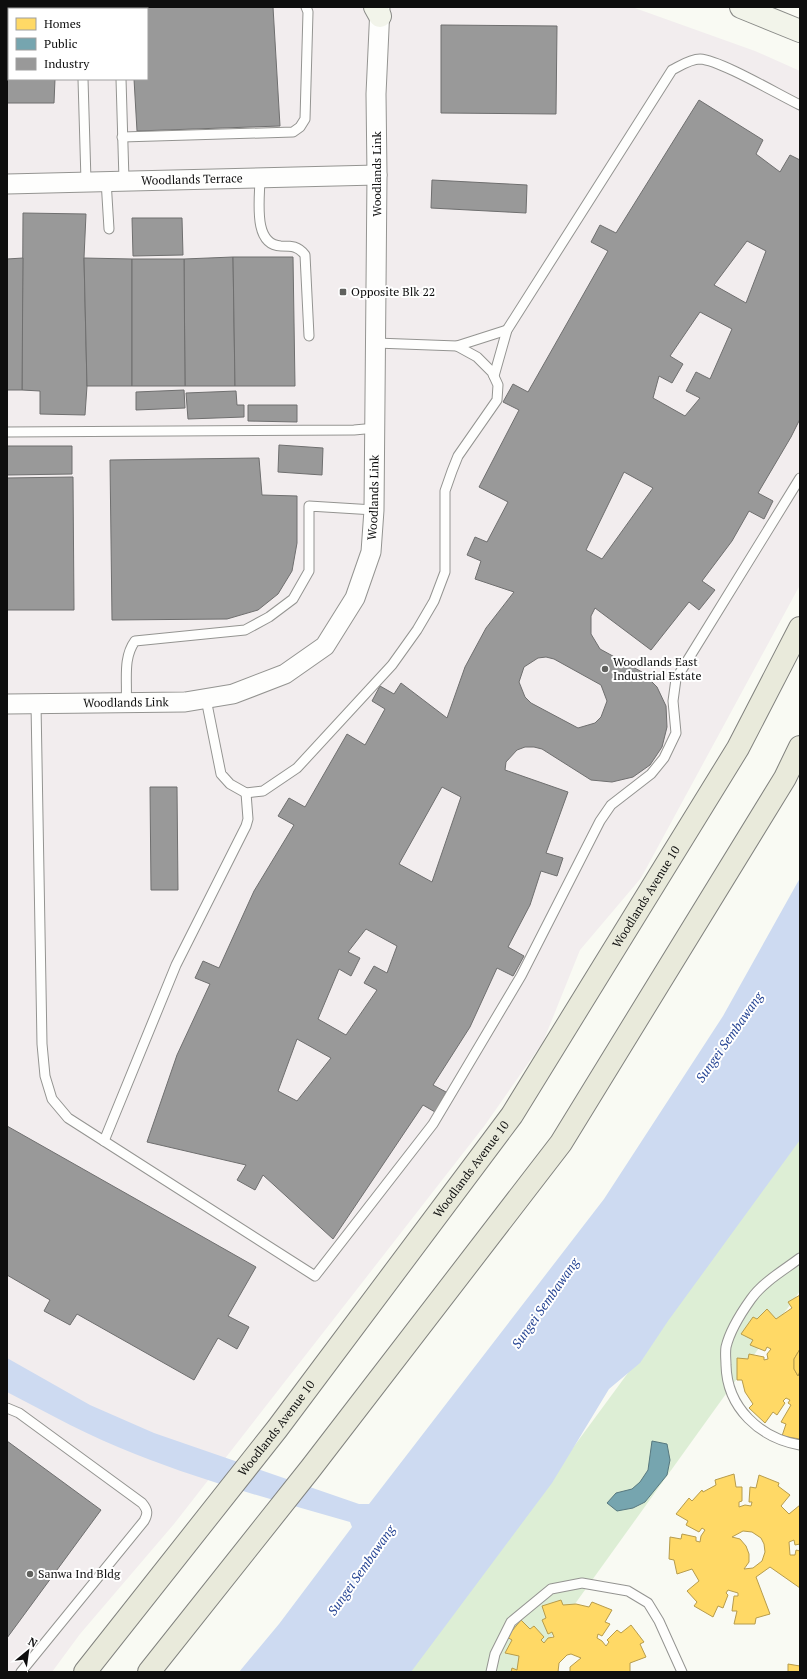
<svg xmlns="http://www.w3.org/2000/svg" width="807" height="1679" viewBox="0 0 807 1679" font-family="'PT Serif',serif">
<rect width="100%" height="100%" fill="#f9faf3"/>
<!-- industrial -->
<path fill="#f2edee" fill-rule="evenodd" d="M7,7H632L755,51L800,71V585L641,878L580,950L543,1042L485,1125L174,1524L80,1634L52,1672H7ZM9,9H147V79H9Z"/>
<!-- green -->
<polygon fill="#ddeed5" points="800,1139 800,1291 526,1672 408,1672"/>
<!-- water -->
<path fill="#cddaf1" d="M800,878V1140L668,1321L640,1363L609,1389L552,1483L411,1672H239L279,1624L352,1527L350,1522C278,1501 205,1482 135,1454C91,1437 49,1414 7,1392V1358L90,1405L154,1433L359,1504H369L604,1199L723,1016Z"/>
<!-- homes -->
<g fill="#ffd966" stroke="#b79c4c" fill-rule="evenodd">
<polygon points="800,1295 800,1349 794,1359 794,1369 798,1376 800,1371 800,1439 782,1436 786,1424 781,1422 791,1405 788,1403 790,1400 786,1398 783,1401 785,1403 777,1415 773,1412 765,1423 749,1408 753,1404 745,1392 742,1380 737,1380 737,1358 748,1359 749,1354 764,1357 764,1360 768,1359 767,1354 771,1349 767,1347 765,1351 750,1345 753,1340 741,1334 753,1317 757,1319 767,1309 776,1319 792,1308 788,1302"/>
<polygon points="800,1349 800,1371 798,1376 794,1369 794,1359"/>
<path d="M734,1474L736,1487H742V1501L739,1502V1507L745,1505L751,1506L752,1502H749L750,1487L756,1488L759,1475L779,1483L778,1486L790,1495L781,1506L789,1514L800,1505V1544L795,1545L794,1540L789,1542L790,1555H795L796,1550L800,1551V1588L770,1567L756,1577L770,1614L756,1618L755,1624H734L737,1611H732L734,1596H738V1593L728,1590L726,1593L728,1595L723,1608L718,1606L713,1617L694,1606L697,1602L687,1591L699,1581L692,1569L677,1574L674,1560L669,1559L670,1537L681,1539L682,1534L696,1537V1541L700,1542L701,1536L705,1530L702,1528L699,1532L686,1525L688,1521L676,1514L689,1498L692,1501L702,1490L703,1492L716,1485L715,1480ZM743,1531L752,1532L761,1538L764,1544L765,1552L762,1561L753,1568L744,1569L749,1562V1554L746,1546L740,1539L732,1537Z"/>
<polygon points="561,1600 563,1605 576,1604 589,1607 592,1602 612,1610 605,1622 610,1624 602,1636 598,1634 597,1638 602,1641 606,1646 609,1642 607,1640 617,1630 621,1633 631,1625 644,1642 640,1644 646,1657 630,1663 630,1672 570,1672 570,1667 581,1658 571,1654 567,1655 559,1663 558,1672 511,1672 512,1668 517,1670 519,1656 505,1653 512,1640 507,1637 521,1620 530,1629 534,1626 544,1637 541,1640 544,1643 548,1638 554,1637 552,1632 548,1634 542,1620 546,1618 542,1606"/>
<polygon points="788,1664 800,1666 800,1672 788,1672"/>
</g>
<!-- public -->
<polygon fill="#76a5af" stroke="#57787f" points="652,1441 667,1444 670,1460 667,1475 645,1502 633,1508 617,1511 607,1503 616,1493 632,1489 640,1482 648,1470"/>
<!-- industry -->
<g fill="#999" stroke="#6f6f6f" fill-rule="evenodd">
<polygon points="7,7 55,7 55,9 9,9 9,79 55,79 54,103 7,103"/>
<polygon points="131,7 273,7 280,126 137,131 134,79 147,79 147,9 131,9"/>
<polygon points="441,25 557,26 556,114 441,113"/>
<path d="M699,100L763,140L756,154L780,172L790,155L800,160V419L791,437L758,493L773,501L764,519L749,511L732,541L702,581L715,590L699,610L689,602L651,650L595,608L591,616V634L600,649L642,672L657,687L666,706L667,727L662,747L650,765L633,777L612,782L591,780L542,749L534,747H525L517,750L506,762L505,770L568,792L546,853L563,858L557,876L541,871L530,905L508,947L524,956L513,976L497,968L470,1027L433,1085L446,1092L435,1112L423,1105L333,1239L263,1175L255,1190L237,1180L246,1165L147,1142L177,1055L210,984L195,978L203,961L219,968L254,891L294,825L278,816L289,798L305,807L347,734L365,745L385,709L372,701L380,686L394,694L401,683L447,718L465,667L486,628L514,592L475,579L481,561L467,555L475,537L487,542L508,502L479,487L519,410L503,402L513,384L528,392L608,251L591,242L600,225L616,233ZM747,241L766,251L746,303L714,285ZM700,312L732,329L710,379L696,372L686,391L700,398L685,416L653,398L659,376L672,383L683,364L670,356ZM624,472L653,488L602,559L586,550ZM546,657L554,659L601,685L607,701L601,717L595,723L578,728L531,703L525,697L519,682L524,667L538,658ZM442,787L461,797L432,882L399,864ZM366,929L397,946L387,973L374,966L364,983L377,990L346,1035L318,1019L339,969L351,976L360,958L348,952ZM297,1039L331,1058L297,1101L278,1091Z"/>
<polygon points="432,180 527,185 526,213 431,208"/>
<polygon points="23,213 86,214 84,258 87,386 85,415 40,414 40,391 22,390"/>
<polygon points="132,218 182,218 183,255 133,256"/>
<polygon points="233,257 235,386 185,386 184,259"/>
<polygon points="233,257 293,257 295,386 235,386"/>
<polygon points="23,258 22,390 7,390 7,259"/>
<polygon points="84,258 132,259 132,386 87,386"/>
<polygon points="132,259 184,259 185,386 132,386"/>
<polygon points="184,390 185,408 136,410 136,392"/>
<polygon points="236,391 237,405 244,405 244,417 188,419 186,393"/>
<polygon points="248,405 297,405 297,422 248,421"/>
<polygon points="279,445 323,448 322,475 278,472"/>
<polygon points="7,446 72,446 72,474 7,475"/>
<polygon points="259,458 262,495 297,496 297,543 292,571 278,594 258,610 227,619 112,620 110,460"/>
<polygon points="73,477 74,610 7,610 7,478"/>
<polygon points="150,787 177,787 178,890 151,890"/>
<polygon points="7,1126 256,1267 228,1316 249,1327 237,1349 218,1338 194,1380 77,1314 70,1325 44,1311 50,1300 7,1275"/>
<polygon points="7,1441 101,1510 7,1638"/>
</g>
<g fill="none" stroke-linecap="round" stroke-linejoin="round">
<defs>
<g id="lane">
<polyline points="81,7 81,9"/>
<polyline points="118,7 118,9"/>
<polyline points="83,79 86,181"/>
<polyline points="121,79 124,180"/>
<polyline points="122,137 293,132 300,127 305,119 308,12 306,7"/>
<path d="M260,177C260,198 252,245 281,246C292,246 298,246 305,255L309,336"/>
<polyline points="106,180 109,229"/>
<polyline points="376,343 457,346 507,330"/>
<path d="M494,376L507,330L672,70C680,66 690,59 700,59C720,60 779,95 800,105"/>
<polyline points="7,432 354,430 376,428"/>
<polyline points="206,699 221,774 230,784 246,793 263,791 297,768 392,665 417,630 434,601 445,572 445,491 452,471 458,456 497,400 498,385 492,372 477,357 457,346"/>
<path d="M126,703C128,682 122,659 135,641L245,630L269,617L293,599L309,571V506L374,510"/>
<polyline points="36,704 42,1044 45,1076 52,1099 68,1118 315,1276 433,1124 521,976 600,821 611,805 651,774 664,758 676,733 673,701 676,679 800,478"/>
<polyline points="104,1141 176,965 246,826 248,819 246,793"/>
<path d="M800,1258C784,1270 763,1282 751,1299C741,1313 730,1330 726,1347C725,1353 726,1360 726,1365C727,1408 760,1438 800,1445"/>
<path d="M7,1408L19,1413L142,1503C148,1510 148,1514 144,1521L21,1672"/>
<polyline points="491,1672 495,1654 511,1622 551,1589 582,1583 628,1591 648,1603 659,1621 682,1672"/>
</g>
<g id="street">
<path id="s1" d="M7,184L377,175"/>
<path id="s2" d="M7,704L185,702L233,694L285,674L325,646L355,598L371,552L374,510L377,175L376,94L380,7"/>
</g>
<g id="secondary">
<polyline points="375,7 380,16"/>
<polyline points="741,7 800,31"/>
</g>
<g id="primary">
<path id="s3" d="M85,1672L277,1429L512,1115L738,748L800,628"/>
<polyline points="149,1672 311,1468 561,1143 785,778 800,747"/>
</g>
</defs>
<!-- lane casing -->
<use href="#lane" stroke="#949491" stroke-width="11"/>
<!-- street casing -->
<use href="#street" stroke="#949491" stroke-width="21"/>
<!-- secondary casing -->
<use href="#secondary" stroke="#8a8b88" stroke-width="24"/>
<!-- primary casing -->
<use href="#primary" stroke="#81827e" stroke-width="24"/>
<!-- lane -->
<use href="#lane" stroke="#fefefd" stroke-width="9"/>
<!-- street -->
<use href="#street" stroke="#fefefd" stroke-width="19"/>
<!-- secondary -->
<use href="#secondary" stroke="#f2f4ea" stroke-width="22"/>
<!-- primary -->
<use href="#primary" stroke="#e9eadb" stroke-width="22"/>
</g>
<!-- markers -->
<g fill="#60615e" stroke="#fff" stroke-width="1.5">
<rect x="339" y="288" width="8" height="8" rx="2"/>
<circle cx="605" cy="669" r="4"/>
<circle cx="30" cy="1574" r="4"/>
</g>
<g text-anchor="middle" stroke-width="4" stroke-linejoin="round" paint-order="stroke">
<!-- street labels -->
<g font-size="12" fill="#0e0e0e" stroke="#fff">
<text transform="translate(377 174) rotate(-90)" y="4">Woodlands Link</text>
<text dy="4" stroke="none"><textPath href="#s1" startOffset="185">Woodlands Terrace</textPath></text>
<text dy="4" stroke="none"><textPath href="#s2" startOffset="491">Woodlands Link</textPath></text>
<text dy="4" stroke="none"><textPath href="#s2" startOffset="119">Woodlands Link</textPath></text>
<text dy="4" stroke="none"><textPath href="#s3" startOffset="958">Woodlands Avenue 10</textPath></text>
<text dy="4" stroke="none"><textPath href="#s3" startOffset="634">Woodlands Avenue 10</textPath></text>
<text dy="4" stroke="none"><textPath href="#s3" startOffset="310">Woodlands Avenue 10</textPath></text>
</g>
<!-- poi labels -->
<g font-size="12" fill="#0e0e0e" stroke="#fff" text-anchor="start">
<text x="351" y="296">Opposite Blk 22</text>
<text x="613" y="666">Woodlands East<tspan x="613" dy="14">Industrial Estate</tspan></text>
<text x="38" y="1578">Sanwa Ind Bldg</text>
</g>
<!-- water labels -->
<g font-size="13" font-style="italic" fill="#244393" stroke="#fff">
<text transform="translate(729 1037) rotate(-55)" y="5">Sungei Sembawang</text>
<text transform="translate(545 1303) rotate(-55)" y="5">Sungei Sembawang</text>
<text transform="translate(361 1570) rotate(-55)" y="5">Sungei Sembawang</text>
</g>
</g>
<!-- border -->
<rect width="807" height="1679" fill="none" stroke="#0e0e0e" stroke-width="16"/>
<!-- legend -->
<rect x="8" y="8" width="140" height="72" fill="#ffffff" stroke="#9f9f9f"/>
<rect x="16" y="18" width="20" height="12" fill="#ffd966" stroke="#9f9f9f"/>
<text x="44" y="28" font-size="12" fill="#0e0e0e">Homes</text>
<rect x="16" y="38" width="20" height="12" fill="#76a5af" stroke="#9f9f9f"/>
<text x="44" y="48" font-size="12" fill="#0e0e0e">Public</text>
<rect x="16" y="58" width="20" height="12" fill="#999999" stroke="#9f9f9f"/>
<text x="44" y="68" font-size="12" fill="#0e0e0e">Industry</text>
<!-- north arrow -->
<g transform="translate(28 1651) rotate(29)" stroke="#ffffff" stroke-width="3" paint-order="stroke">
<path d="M0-3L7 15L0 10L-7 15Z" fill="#0e0e0e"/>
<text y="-6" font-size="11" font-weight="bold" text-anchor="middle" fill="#0e0e0e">N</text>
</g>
</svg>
